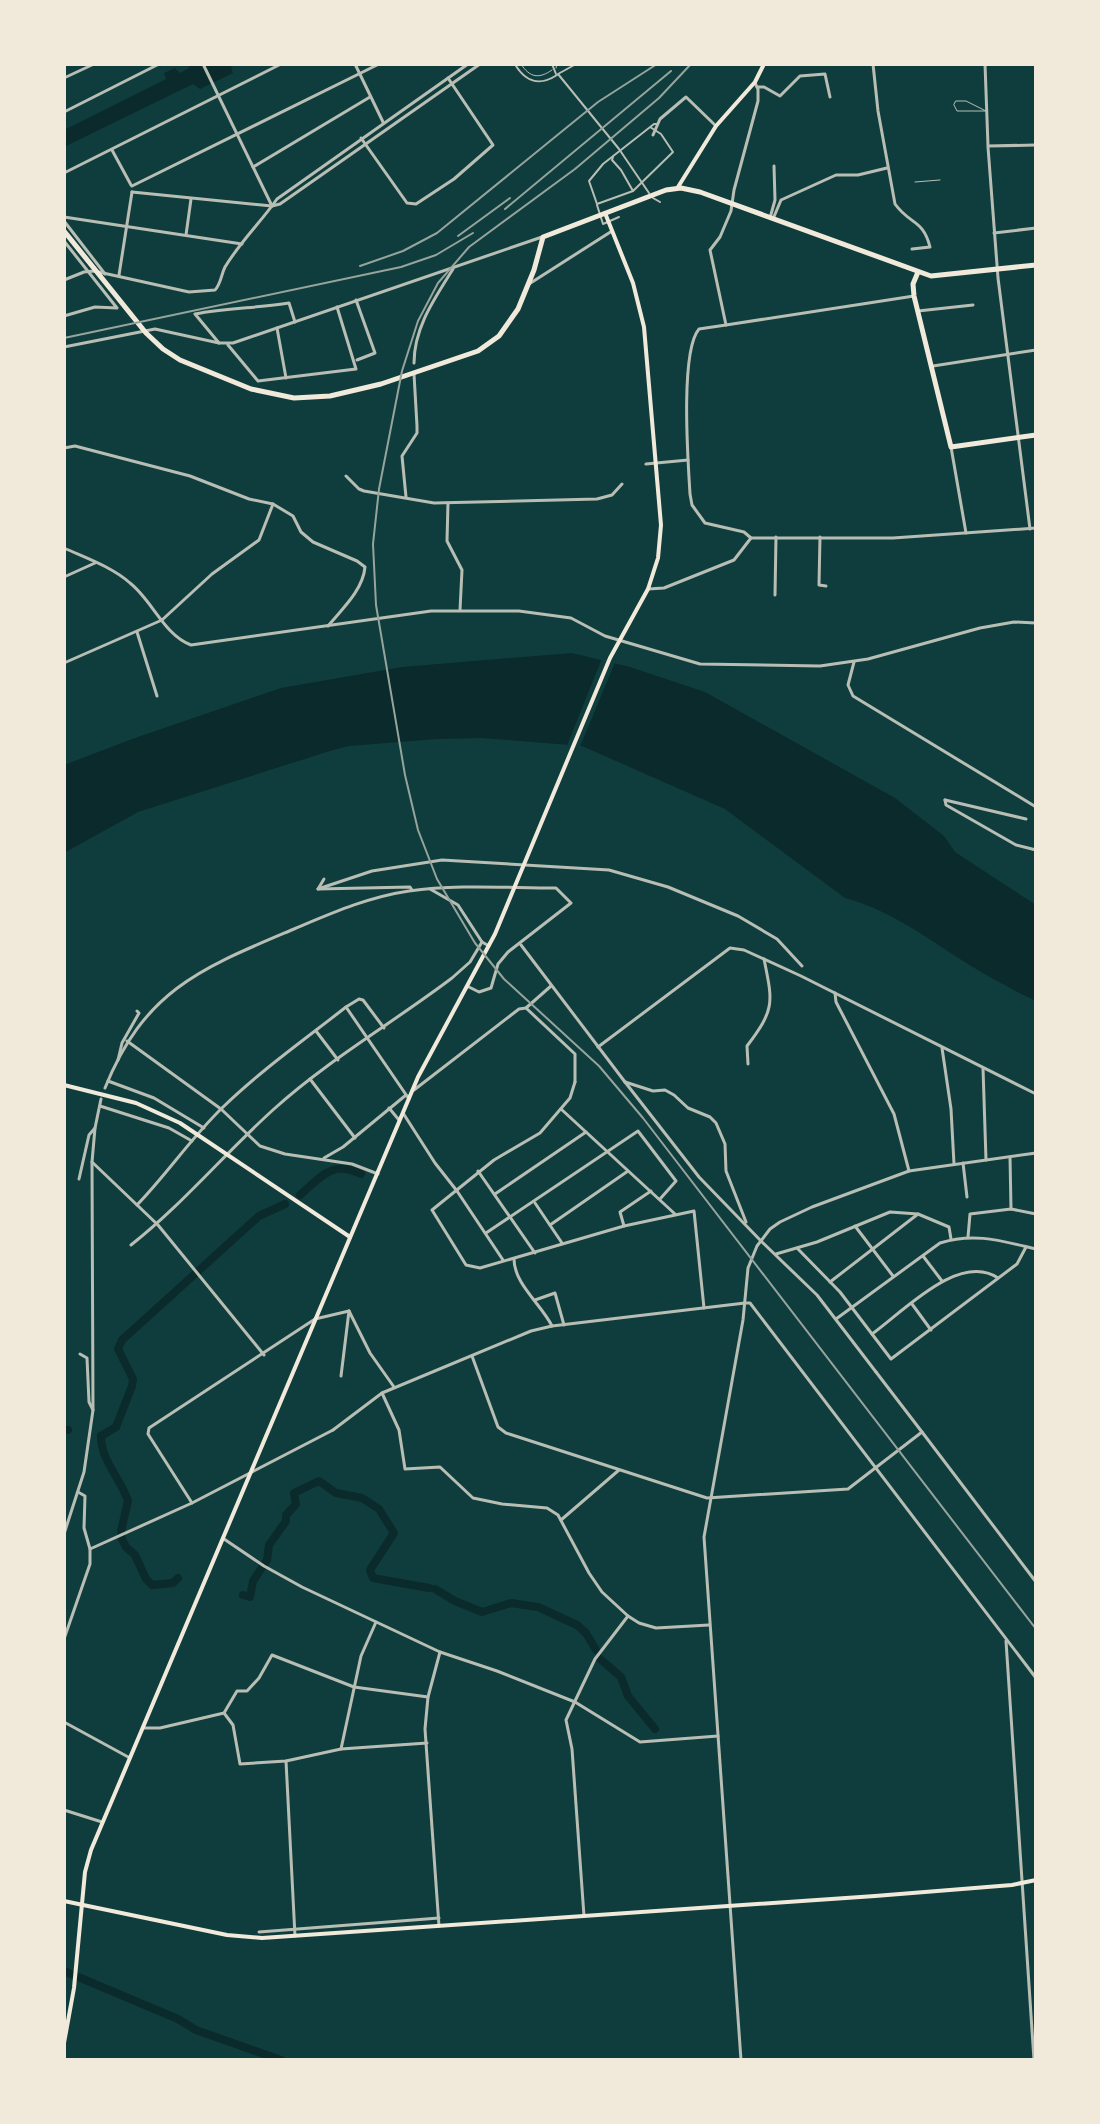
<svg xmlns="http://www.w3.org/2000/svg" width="1100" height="2124" viewBox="0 0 1100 2124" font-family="'DejaVu Sans',sans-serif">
<rect width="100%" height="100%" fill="#0f3d3e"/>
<!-- water -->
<g fill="#0a2a2b">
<polygon points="188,64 237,64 231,67 233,73 200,89 193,84 64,147 64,130 166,79 164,73 175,68 180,73 189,68"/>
<path d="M572,653L630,667L705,692L895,798L944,836L955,852L1036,905V1001C1010,989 984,974 960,959C923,935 887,909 845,898L725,809L582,746L482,738L437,739L349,746L333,750L138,812L64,853V765L135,738L281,688L402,667Z"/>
</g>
<!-- pier -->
<polygon fill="#0f3d3e" points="603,656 616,660 579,749 566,748"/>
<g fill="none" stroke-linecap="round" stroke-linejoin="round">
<!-- river -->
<g stroke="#0a2a2b" stroke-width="8">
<path d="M300,1195C322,1176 332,1160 361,1174"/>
<polyline points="64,1430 68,1430"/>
<polyline points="101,1436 116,1427 132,1386 133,1379 118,1349 122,1340 259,1216 285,1204"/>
<path d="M101,1436C101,1461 121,1479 128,1501L121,1531L122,1539L126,1547L135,1555L146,1579L152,1585L173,1583L178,1578"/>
<polyline points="435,1589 455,1601 482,1612 511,1603 538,1607 577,1625 586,1633 596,1650"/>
<polyline points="243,1595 250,1597 253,1581 267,1560 269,1545 286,1521 286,1515 296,1504 294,1493 319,1481 336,1493 362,1498 379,1509 394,1533 370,1570 373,1578 429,1588"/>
<polyline points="599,1658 621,1677 628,1696 655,1729"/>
<polyline points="64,1971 178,2019 196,2030 281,2060"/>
</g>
<!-- service -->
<g stroke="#b8beb3" stroke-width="1">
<path d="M521,64C530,78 539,79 552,70"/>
<polyline points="556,68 557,64"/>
<polygon points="956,101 966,101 986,111 957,111 954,105"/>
<polyline points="915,182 940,180"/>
</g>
<!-- pedestrian -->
<g stroke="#b8beb3" stroke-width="2">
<polyline points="552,64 556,74"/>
<polyline points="576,64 558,74 619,149 649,193"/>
<path d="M516,66C527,83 540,86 557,75"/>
<polyline points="650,127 661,134 673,152 633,191 597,204 589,181 603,164 654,124 658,124"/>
<polyline points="613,157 612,160 621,170 633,191"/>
<polyline points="653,198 660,202"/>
<polyline points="597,205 603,224 619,217"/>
</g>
<!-- minor -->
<g stroke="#b8beb3" stroke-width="3">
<polyline points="355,64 383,122"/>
<path d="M873,64L878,111L895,204C910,225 923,219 930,247L912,249"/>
<polyline points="64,78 94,64"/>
<polyline points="757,87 764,87 780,96 800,76 825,74 830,97"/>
<polyline points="64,112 159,64"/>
<polyline points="653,135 660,119 686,97 716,126"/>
<polyline points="988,147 998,278 1030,529"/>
<polyline points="112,150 131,185"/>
<polyline points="253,167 370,97"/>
<polyline points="132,186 379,64"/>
<polyline points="132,192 272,206"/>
<polyline points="64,217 242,244"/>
<polyline points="770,218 775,200 774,166"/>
<polyline points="773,219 781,200 836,175 858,175 887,168"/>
<polyline points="64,221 105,274"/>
<polyline points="994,233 1036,228"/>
<polyline points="186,235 191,199"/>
<polyline points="64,241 117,308 95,307 64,316"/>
<polyline points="119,275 132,192"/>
<polyline points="529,284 612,231"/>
<polyline points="356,300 375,353 357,360"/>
<polyline points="918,311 973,305"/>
<path d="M726,325L699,329C680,351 688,461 690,494L692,505L705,523L744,532L751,538"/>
<polyline points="277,328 286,378"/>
<path d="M219,343L195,314C227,308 258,308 289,303L295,322"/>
<polyline points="228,345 258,381 356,369 337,307"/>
<path d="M414,363C414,327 435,298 453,269"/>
<path d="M64,448L75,446L190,476L249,499L273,504L293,516L301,532L313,542L357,561L365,567C363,590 342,609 328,626"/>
<polyline points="646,464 688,460"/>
<polyline points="346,476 359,489 364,491 434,503 597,499 612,495 622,484"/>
<polyline points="406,497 402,456 417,433 417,426 414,374"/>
<polyline points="448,503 447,541 462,570 460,610"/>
<polyline points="820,537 819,585 826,586"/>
<polyline points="64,577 95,563"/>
<polyline points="775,595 776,537"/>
<polyline points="137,632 157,696"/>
<polyline points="64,663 162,620 212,574 259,540 273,504"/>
<polyline points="945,800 946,805 1016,845 1036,850"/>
<polyline points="945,800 1026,819"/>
<polyline points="324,879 318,889 410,887 412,890"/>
<polyline points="318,889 372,871 442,860 609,870 668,887 738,916 777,939 802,966"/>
<polyline points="430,889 458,905 482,942 489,946"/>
<polyline points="835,993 836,1002 894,1114 909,1171"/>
<polyline points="346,1007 409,1099"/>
<polyline points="316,1031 338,1060"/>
<polyline points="127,1041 221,1109 260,1146 285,1154 352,1164 378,1174"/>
<polyline points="942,1048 951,1109 954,1164"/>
<polyline points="118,1060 122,1043 139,1013 137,1011"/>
<path d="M748,1064L747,1046C775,1009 773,1003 764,959"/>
<polyline points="983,1068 986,1160"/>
<polyline points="310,1079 355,1138"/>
<polyline points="108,1081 154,1098 204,1128"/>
<polyline points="575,1082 570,1098 540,1133 494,1160 432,1210 466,1265 480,1268 624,1226 694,1211 704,1308"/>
<polyline points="625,1082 699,1177 761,1241"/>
<polyline points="625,1082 653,1091 665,1090 674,1095 688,1108 710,1117 716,1123 725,1144 726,1171 746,1222"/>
<polyline points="414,1090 519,1009 526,1008"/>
<polyline points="100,1106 169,1128 192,1141"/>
<polyline points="389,1108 399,1120"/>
<polyline points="561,1109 675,1214"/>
<polyline points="1010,1157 1011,1209"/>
<polyline points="324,1158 343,1147 406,1095"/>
<polyline points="92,1162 158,1225 264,1355"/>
<polyline points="963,1163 967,1197"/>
<polyline points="478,1171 535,1253"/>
<polyline points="79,1179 89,1135 95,1128"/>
<polyline points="457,1191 503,1260"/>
<polyline points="495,1194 586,1132"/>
<polyline points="535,1203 562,1243"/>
<path d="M137,1205C167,1174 191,1138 222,1108C260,1071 304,1040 346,1007L359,999L363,1000L384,1028"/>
<polyline points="550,1225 628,1171"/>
<polyline points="624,1226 620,1212 651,1191"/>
<polyline points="855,1226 893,1276"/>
<polyline points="486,1233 638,1131 676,1181 660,1199"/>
<polyline points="968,1237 970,1214 1011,1209 1036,1214"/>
<path d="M131,1245C183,1204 225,1153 274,1109C328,1060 394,1022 452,978L470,962L482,942"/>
<polyline points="797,1248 840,1292 891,1359 1017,1264 1026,1247"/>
<polyline points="776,1254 817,1242 890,1212 918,1214 949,1227 951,1239"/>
<polyline points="923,1256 942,1281"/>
<path d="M514,1259C514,1284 541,1304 552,1326"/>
<polyline points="830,1282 918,1214"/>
<polyline points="535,1300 555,1293 564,1325"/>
<polyline points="745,1303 750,1303 1036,1678"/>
<polyline points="912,1304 931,1330"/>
<polyline points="349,1311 370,1353 394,1387"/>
<path d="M872,1334C904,1311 959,1252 998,1278"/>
<polyline points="80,1354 87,1358 89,1402 93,1410"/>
<polyline points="472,1356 498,1427 506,1433 707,1498 848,1489 922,1432 876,1372"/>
<polyline points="341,1376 349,1311"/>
<polyline points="382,1393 399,1430 405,1469 440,1467 473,1498 502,1504 547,1508 558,1515 589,1573 602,1592 628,1616 639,1623 656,1628 709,1625"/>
<polyline points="192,1503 148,1434 149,1428 315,1319 349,1311"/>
<polyline points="561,1520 619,1470"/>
<polyline points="224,1539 264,1566 302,1587 440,1652 497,1671 575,1702 640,1742 718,1736"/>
<polyline points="90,1549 192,1503 333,1430"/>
<polyline points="64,1639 90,1564 90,1549 84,1528 85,1496 78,1492"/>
<polyline points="1006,1641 1034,2060"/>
<polyline points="224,1713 233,1725 240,1764 286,1761 341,1749 427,1743"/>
<polyline points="64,1722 130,1758"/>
<polyline points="143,1728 160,1728 224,1713 237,1691 247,1691 259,1678 272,1655 354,1687 428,1697"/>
<polyline points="341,1749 361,1656 376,1622"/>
<polyline points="286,1761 295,1936"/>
<polyline points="64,1810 102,1822"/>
<polyline points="584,1916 572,1749 566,1720 595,1659 628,1616"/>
<polyline points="439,1926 425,1729 428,1697 440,1652"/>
<polyline points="259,1932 439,1918"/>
<polyline points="741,2060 704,1537 743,1320 748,1268 757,1246 770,1229 780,1222 812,1207 909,1171 1036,1153"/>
</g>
<!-- tertiary -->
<g stroke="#b8beb3" stroke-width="3">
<polyline points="203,64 272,206"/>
<polyline points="985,64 988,146 1036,145"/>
<polyline points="755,83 758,89 758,101 734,190 731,211 720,237 710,250 726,325 914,296"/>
<polyline points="361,138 407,203 416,204 454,179 493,145 448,78"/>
<polyline points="64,173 281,64"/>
<polyline points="272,206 280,204 480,64"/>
<path d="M64,280L84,272L94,271L189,292L215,290C221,284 221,275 225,267C240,242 261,222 277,199L468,64"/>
<polyline points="64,347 155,329 219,343 233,343 542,237"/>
<polyline points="933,366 1036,350"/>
<polyline points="951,447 966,533"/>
<path d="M64,548C86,558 112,567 130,583C152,600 164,635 191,645L431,611H519L571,618L605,636L700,664L820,666L868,659L980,628L1014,622L1036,623"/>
<polyline points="648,589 664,588 734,560 751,538 893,538 1036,528"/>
<polyline points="854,662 848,685 853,696 1036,807"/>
<polyline points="521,945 625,1082"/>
<polyline points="551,986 526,1008 575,1054 575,1082"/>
<polyline points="598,1047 730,948 744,950 801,976 1036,1094"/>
<path d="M105,1088C145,989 202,968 294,929C332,913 368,897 409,891C457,884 508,888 556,888L571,903L508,952L498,964L491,988L479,992L467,986"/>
<polyline points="403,1113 435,1163 457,1191"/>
<polyline points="761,1241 817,1295 876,1372"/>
<path d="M836,1319L940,1243C974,1232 1002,1241 1036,1249"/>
<polyline points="333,1430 382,1393 531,1331 552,1326 745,1303"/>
<polyline points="922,1432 1036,1582"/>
<polyline points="64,1534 84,1472 93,1410 92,1162 95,1128 101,1099"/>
</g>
<!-- secondary -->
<g stroke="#f1e9da" stroke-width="4">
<polyline points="64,1085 136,1103 180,1123 350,1237"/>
<polyline points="64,2043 74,1988 85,1872 91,1850 418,1077 495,934 610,658 648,589 658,558 661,525 644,327 633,283 605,213"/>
</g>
<!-- primary -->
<g stroke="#f1e9da" stroke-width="4">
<polyline points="678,187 716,126 755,82 764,64"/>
<polyline points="64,1901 227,1935 262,1938 875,1896 1012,1885 1036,1880"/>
</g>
<!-- trunk -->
<g stroke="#f1e9da" stroke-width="5">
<polyline points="64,231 146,333 163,349 180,360 251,389 294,398 330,396 381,384 478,351 499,336 518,309 534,270 543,237 666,190 681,188 700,192 931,276 1036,265"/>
<polyline points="918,272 913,284 914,296 951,447 1036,435"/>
</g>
<!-- rail -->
<g stroke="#97a49c" stroke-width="2">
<polyline points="691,64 659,98 575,169 469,247 438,283 418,321 402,371 379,489 373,544 376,605 405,775 418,830 437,879 475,943 504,979 599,1066 643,1118 1036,1629"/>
<polyline points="505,209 671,71"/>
<polyline points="458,236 510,198"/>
<polyline points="360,266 403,251 437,233 598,102 657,64"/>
<polyline points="64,338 401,267 436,255 473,233"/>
</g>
</g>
<!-- border -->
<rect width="1100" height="2124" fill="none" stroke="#f1e9da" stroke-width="132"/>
</svg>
